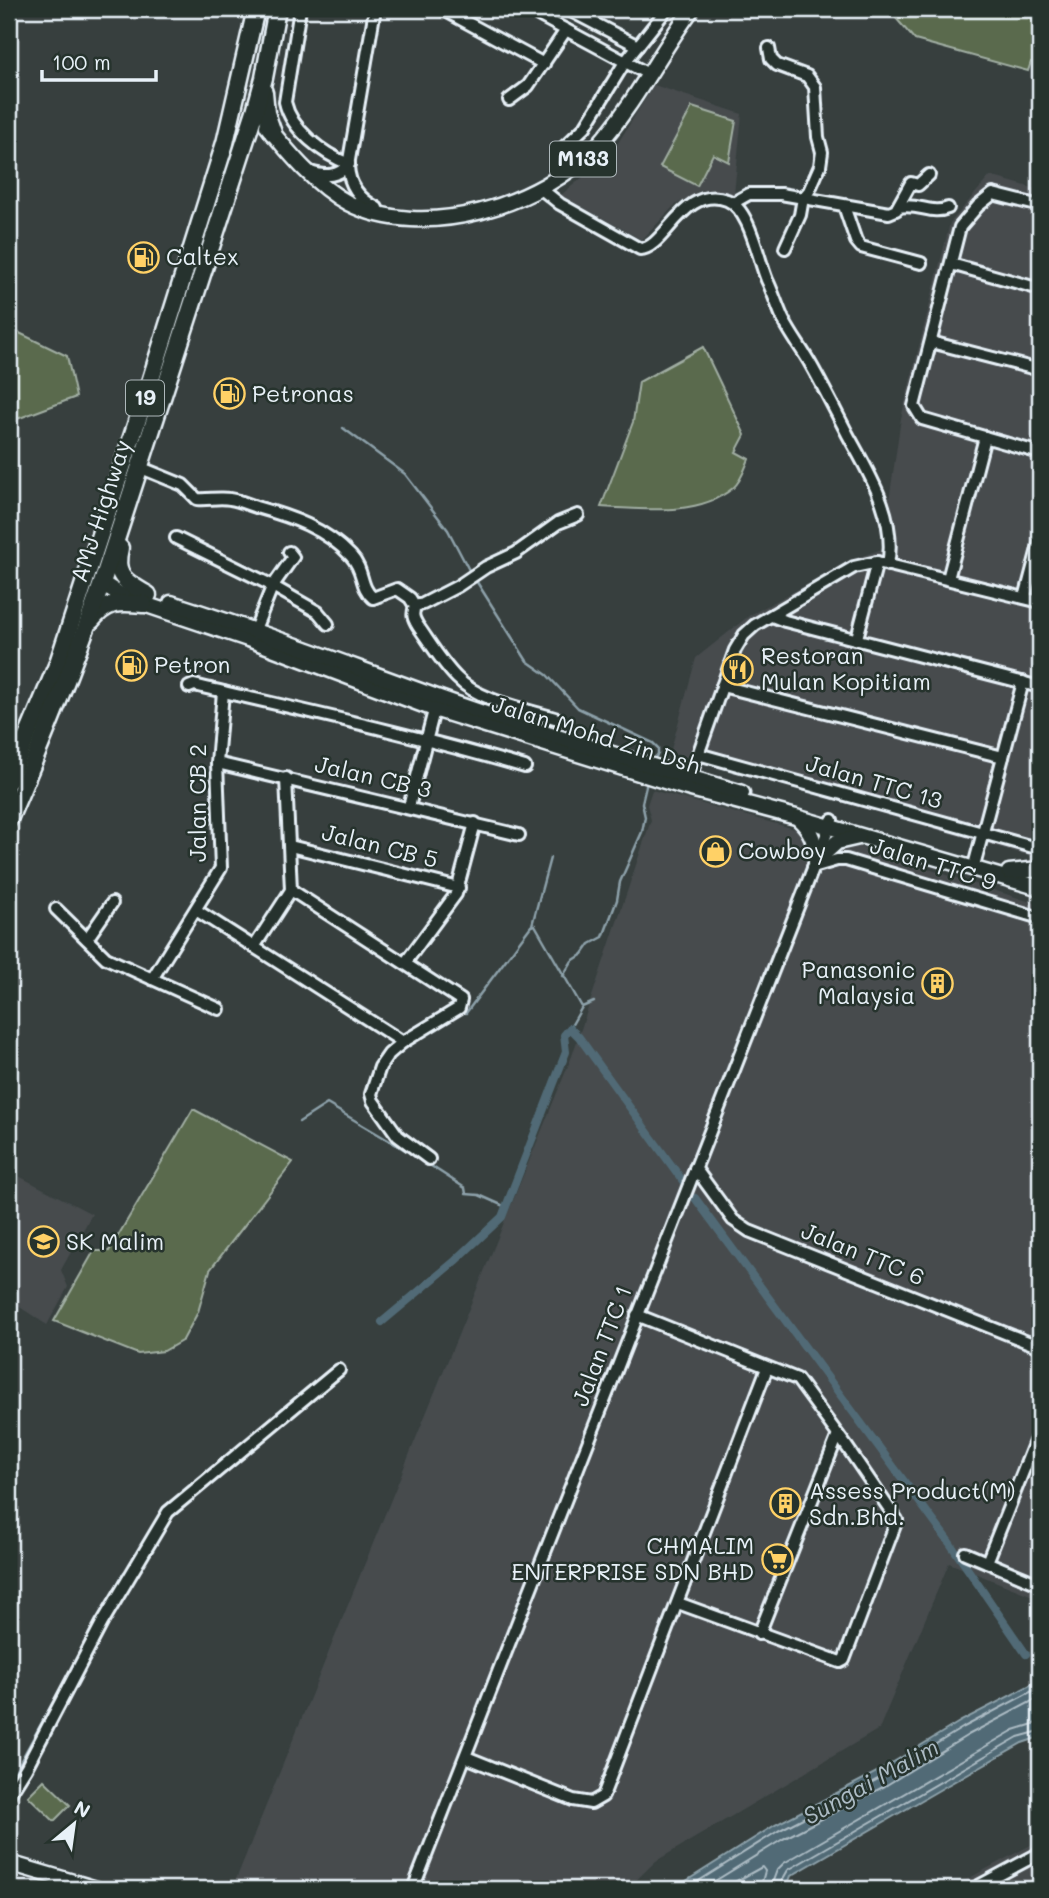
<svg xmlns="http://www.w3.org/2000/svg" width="1049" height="1898" viewBox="0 0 1049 1898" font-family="Mali,sans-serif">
<rect width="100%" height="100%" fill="#373f3e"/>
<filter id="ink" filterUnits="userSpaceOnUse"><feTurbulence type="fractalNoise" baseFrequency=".0143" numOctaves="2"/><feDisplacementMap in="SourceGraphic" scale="14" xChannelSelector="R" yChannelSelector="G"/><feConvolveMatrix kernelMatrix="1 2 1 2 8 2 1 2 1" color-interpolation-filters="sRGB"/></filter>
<g filter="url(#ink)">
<!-- built -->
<g fill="#464b4d">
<polygon points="654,85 742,114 734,194 701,190 674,206 642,240 561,195 611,154"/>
<polygon points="990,176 1040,190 1040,859 670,753 696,658 750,615 859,557 882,549 901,418 950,223"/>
<polygon points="652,790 857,846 1040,905 1040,1599 949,1563 879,1729 656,1861 627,1889 232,1889 572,1056 651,820 647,805"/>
<polygon points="9,1171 92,1214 61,1270 68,1287 47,1325 9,1300"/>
<polygon points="1040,1840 1040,1889 949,1889"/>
</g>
<!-- green -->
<g fill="#5a6b4e" stroke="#a1aea3" stroke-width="2">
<polygon points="888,9 1040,9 1040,65 1031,62 1028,71 915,40"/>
<polygon points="692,107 736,121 729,162 713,154 697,186 660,167"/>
<polygon points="9,328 67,356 76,397 9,422"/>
<path d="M703,347L745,435L736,452L749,459C745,468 741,482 733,488C698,517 643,509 601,507L633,422L639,382Z"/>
<polygon points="193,1109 293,1162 210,1270 198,1312 183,1340 164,1351 138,1354 54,1321 94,1251 109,1251"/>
<polygon points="44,1780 70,1805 54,1821 28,1796"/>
</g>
<!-- water -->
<polygon fill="#516b76" stroke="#8da1aa" stroke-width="2" points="1040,1680 1040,1737 1022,1743 946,1786 791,1876 787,1886 782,1889 677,1889 683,1883 775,1825 877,1772 961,1721"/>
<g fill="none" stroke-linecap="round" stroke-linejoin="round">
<!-- shore -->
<g stroke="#acbbc4" stroke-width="2">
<polyline points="686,1889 778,1831 880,1778 964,1727 1040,1687"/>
<polyline points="702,1889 783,1839 885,1786 968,1735 1040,1697"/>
<polyline points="722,1889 762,1867 765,1871 760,1889"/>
<polyline points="770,1889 777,1870 784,1863 1014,1730 1040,1722"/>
<polyline points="779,1889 780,1884 788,1870 1018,1737 1040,1731"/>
</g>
<!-- stream -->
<g stroke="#8da1aa" stroke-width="2.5">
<polyline points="343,428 405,474 448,530 470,572"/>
<polyline points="475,579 527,661 547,675 578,708 653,743 658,748 658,754 654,759"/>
<polyline points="532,925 550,858"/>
<polyline points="563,976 572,961 583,954 590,944 603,937 617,900 620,882 642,832 645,817 642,803 646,786"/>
<polyline points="582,1007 594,1002"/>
<polyline points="466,1013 531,926 535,925 582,1007 570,1028"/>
<polyline points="299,1122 327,1104 422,1160"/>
<polyline points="428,1164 465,1188 466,1194 479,1195 506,1207"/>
<polyline points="100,1617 124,1572"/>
<polyline points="9,1782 95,1626"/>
</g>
<!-- canal -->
<g stroke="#516b76" stroke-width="8">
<polyline points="695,1198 949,1542 1026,1654"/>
<polyline points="382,1322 455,1261 502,1217 566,1052 564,1035 570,1028 579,1037 685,1184"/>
</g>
<defs>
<g id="minor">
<path d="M300,9L285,102C291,130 323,154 349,164"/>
<path d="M375,9L348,166C349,186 359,199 377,208"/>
<polyline points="442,9 544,64"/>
<polyline points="527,9 648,74"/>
<polyline points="567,9 638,46"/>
<polyline points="769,48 771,59 777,65 807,76 815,87 818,137 822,152 820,166 809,191 803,198 800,215 785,248"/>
<polyline points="509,100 528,86 566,30"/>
<polyline points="559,152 585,127 625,62 667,9"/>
<path d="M310,172C326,177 338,177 349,164"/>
<path d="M540,188L560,204L640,249C665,249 683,184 727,200C750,209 758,259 767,280C773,292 777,306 783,319C791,335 802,349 811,365C824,388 836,412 848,435C870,475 897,517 888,565"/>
<polyline points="733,203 749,194 781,194 889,213 896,210 911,183 918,185 929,175"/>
<polyline points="844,206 856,241 861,247 921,263"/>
<polyline points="1040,206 993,194 978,206 960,227 914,406 922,419 1040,453"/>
<path d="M898,207C920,203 931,215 948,208"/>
<polyline points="951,264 1040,289"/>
<polyline points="931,342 1040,370"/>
<path d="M139,467L183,485L197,499C208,500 219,497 230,499C238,500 247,504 256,507C292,517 325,528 351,556C365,571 359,586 373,598L397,589L410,598L415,606"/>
<polyline points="176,538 269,584 318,612 328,624"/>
<polyline points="948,579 985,437"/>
<polyline points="1025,598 1040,541"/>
<polyline points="772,616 785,621 1040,687"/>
<polyline points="252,637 272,587 293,557 289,552"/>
<polyline points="857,638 877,562"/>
<polyline points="722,686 1003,757"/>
<path d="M189,687L194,685C305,711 415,735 525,767"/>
<path d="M558,719C527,709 480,702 457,678C442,663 430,643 418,626C413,618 412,615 415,606L423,604L458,586L486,567L516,553L558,523L578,515"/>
<polyline points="698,754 1040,849"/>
<polyline points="217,763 519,835"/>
<polyline points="688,783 735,650 744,635 755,625 854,567 877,562 1040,602"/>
<polyline points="409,807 436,703"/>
<polyline points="290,846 459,888"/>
<polyline points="975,862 1023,682"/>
<polyline points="813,867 837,860 846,860 1040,918"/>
<polyline points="291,890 461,1000 459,1008 403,1042 389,1054 380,1067 371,1094 373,1101 398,1136 429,1159"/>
<polyline points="56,909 106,958 219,1009"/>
<polyline points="196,910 403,1042"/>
<polyline points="87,939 112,903"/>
<polyline points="254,947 291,890 286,778"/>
<polyline points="405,963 456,894 475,823"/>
<polyline points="152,979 221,868 217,763 223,692"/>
<polyline points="695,1168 733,1220 749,1231 1040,1347"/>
<polyline points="637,1315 797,1379 847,1447 897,1520 844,1660 840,1662 678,1603"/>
<polyline points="965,1553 1034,1582"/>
<polyline points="987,1562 1040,1429"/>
<polyline points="759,1634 838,1435"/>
<polyline points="466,1757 573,1800 591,1803 603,1796 767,1368"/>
<polyline points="9,1795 26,1768 102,1623 168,1512 339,1370"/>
<polyline points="413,1889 832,820"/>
<polyline points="973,1889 1040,1853"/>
</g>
<g id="major">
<path d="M267,126C289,153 316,186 348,203C424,242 541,206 598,145C634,105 660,52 692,9"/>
<polyline points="102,583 119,594 144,604 251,640 434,709 687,788 796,817 1040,888"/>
<path d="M171,603C261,631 348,665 437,697C538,733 640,762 742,793"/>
<path d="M799,819C813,832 815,843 816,861"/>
<polyline points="816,861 837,842 859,837"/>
<polyline points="1009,872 1040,869"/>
<polyline points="9,1863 97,1889"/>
</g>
<g id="highway">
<polyline points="264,92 266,113 273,133"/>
<path d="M120,548C113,576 125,582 148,595"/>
<path d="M91,621C108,600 119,602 144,604"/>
<polyline points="9,780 58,663 150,382 225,143 256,9"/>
<path d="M9,819C43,741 74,664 102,583L255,111L264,78L277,9"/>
</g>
</defs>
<!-- minor casing -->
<use href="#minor" stroke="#e8f1f8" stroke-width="16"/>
<!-- major casing -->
<use href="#major" stroke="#e8f1f8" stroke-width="19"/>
<!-- highway casing -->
<use href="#highway" stroke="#e8f1f8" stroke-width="21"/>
<!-- minor -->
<use href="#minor" stroke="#26332d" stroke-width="10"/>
<!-- major -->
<use href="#major" stroke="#26332d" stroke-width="14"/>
<!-- highway -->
<use href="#highway" stroke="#26332d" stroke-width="16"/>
</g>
</g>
<!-- icons -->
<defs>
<symbol id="fuel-ring" viewBox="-11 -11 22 22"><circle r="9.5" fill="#26332d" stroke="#ffd166" stroke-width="1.5"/><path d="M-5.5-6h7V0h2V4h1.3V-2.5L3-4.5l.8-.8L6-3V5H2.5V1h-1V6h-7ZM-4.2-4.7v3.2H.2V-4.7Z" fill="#ffd166"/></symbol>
<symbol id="restaurant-ring" viewBox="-11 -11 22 22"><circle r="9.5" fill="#26332d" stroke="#ffd166" stroke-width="1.5"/><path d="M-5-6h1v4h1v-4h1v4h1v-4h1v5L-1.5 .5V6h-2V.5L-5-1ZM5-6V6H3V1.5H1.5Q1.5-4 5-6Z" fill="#ffd166"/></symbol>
<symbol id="shop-ring" viewBox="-11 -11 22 22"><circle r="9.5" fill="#26332d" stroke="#ffd166" stroke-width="1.5"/><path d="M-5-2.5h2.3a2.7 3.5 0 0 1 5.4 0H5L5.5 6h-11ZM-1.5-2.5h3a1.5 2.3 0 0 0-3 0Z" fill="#ffd166"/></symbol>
<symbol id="building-ring" viewBox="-11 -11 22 22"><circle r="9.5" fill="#26332d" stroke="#ffd166" stroke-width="1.5"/><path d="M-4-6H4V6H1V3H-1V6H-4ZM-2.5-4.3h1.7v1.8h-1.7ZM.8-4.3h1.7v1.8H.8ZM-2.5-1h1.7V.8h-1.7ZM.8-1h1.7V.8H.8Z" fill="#ffd166"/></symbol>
<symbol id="school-ring" viewBox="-11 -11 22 22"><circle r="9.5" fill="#26332d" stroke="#ffd166" stroke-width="1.5"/><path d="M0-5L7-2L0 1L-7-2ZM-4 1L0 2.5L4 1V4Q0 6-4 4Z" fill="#ffd166"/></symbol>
<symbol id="supermarket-ring" viewBox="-11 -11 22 22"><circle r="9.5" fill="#26332d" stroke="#ffd166" stroke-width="1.5"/><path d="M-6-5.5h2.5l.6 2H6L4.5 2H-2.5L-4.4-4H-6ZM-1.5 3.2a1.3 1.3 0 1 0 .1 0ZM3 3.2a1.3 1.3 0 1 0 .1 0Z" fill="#ffd166"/></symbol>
</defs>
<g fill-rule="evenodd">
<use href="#fuel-ring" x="126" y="240" width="35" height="35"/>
<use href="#fuel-ring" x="212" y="376" width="35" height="35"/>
<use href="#fuel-ring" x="114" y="648" width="35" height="35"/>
<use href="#restaurant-ring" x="720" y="652" width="35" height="35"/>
<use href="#shop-ring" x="698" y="834" width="35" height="35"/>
<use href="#building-ring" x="920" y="966" width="35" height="35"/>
<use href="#school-ring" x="26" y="1224" width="35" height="35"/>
<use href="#building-ring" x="768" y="1486" width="35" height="35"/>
<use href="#supermarket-ring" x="760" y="1542" width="35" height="35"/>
</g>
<g text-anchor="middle" stroke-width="5" stroke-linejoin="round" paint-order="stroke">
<!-- shield labels -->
<g fill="#26332d" stroke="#aeb8bb" stroke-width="2">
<rect x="550" y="141.5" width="66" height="35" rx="5"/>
<rect x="126" y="380.5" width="38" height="35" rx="5"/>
</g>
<g font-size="21" font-weight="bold" fill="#e8f1f8">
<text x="583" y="166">M133</text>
<text x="145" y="405">19</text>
</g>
<!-- poi labels -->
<g font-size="23" fill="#e8f1f8" stroke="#26332d" text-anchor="start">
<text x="166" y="265">Caltex</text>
<text x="252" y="402">Petronas</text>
<text x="761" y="664">Restoran<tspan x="761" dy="26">Mulan Kopitiam</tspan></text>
<text x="154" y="673">Petron</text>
<text x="738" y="859">Cowboy</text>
<text x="915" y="978" text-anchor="end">Panasonic<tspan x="915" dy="26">Malaysia</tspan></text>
<text x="66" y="1250">SK Malim</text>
<text x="809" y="1499">Assess Product(M)<tspan x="809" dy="26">Sdn.Bhd.</tspan></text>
<text x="754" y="1554" text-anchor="end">CHMALIM<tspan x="754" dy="26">ENTERPRISE SDN BHD</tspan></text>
</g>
<!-- street labels -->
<g font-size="23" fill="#e8f1f8" stroke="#26332d">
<text transform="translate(101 511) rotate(-72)" y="8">AMJ Highway</text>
<text transform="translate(596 735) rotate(17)" y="8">Jalan Mohd Zin Dsh</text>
<text transform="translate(373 777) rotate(13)" y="8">Jalan CB 3</text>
<text transform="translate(874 782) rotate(16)" y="8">Jalan TTC 13</text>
<text transform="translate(198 803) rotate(-90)" y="8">Jalan CB 2</text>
<text transform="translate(380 846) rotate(14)" y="8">Jalan CB 5</text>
<text transform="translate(933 864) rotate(17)" y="8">Jalan TTC 9</text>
<text transform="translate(863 1254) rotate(22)" y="8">Jalan TTC 6</text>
<text transform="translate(602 1346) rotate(-69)" y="8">Jalan TTC 1</text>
</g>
<!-- water labels -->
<g font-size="24" font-style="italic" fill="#acbbc4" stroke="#26332d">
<text transform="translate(871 1782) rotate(-29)" y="8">Sungai Malim</text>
</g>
</g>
<!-- margin -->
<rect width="1049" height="1898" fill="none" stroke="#26332d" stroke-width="35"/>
<rect x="18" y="18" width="1014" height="1863" fill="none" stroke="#e8f1f8" stroke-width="2.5" filter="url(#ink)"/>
<!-- north arrow -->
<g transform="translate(74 1824) rotate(29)" stroke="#26332d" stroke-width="5" paint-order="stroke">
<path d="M0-5L12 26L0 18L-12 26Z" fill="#e8f1f8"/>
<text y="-10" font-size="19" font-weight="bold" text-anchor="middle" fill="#e8f1f8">N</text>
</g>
<!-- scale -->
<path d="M42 70v10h114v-10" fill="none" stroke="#e8f1f8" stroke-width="3.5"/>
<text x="52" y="70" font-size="21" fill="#e8f1f8" stroke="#26332d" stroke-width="5" paint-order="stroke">100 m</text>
</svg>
